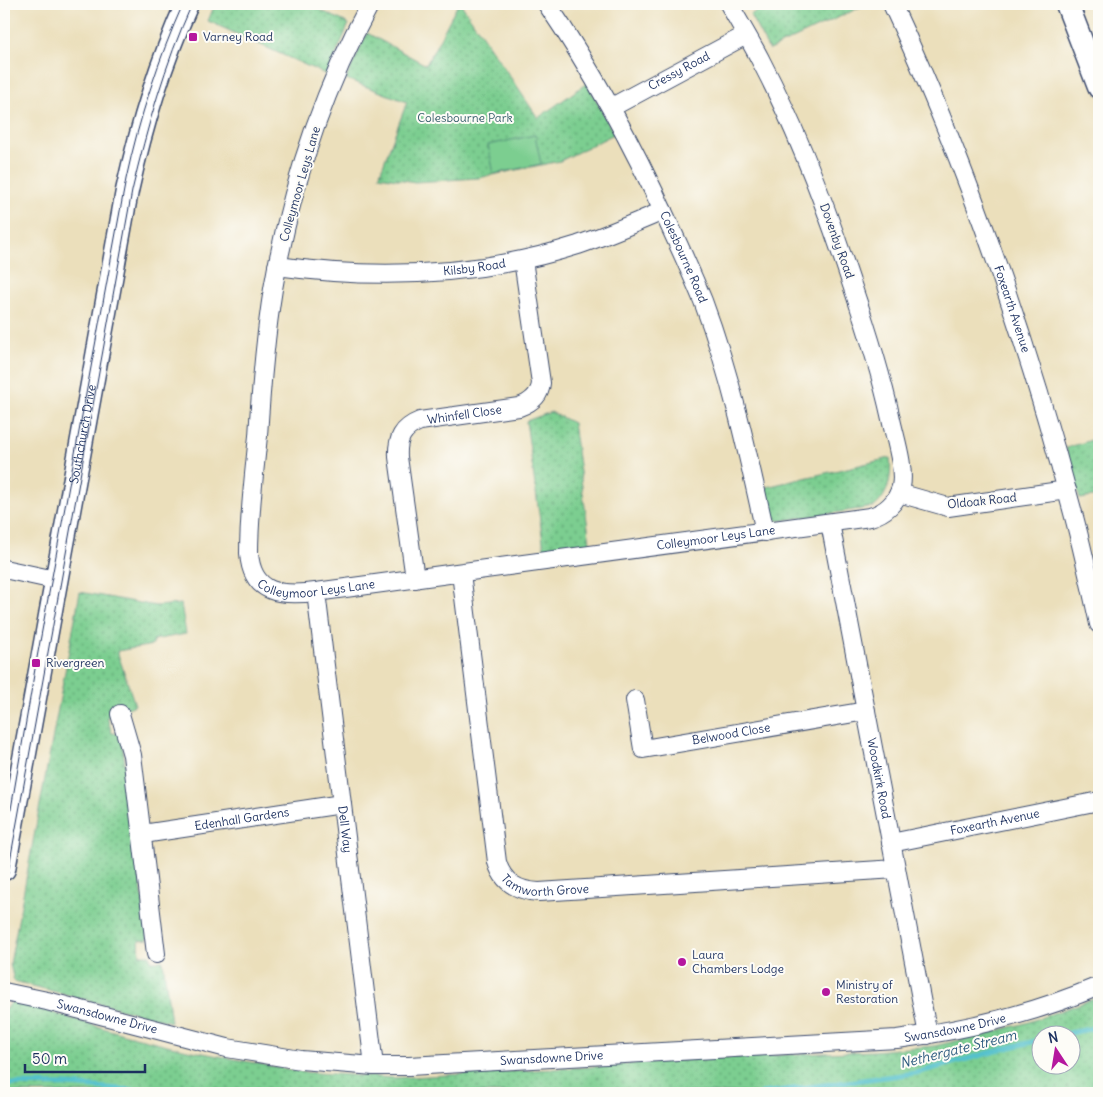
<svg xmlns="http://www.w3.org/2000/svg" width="1103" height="1097" viewBox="0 0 1103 1097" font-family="Delius,sans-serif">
<defs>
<pattern id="grass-dots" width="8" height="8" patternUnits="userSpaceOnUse" patternTransform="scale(1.25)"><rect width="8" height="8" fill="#7bce90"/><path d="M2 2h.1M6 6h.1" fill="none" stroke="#64a879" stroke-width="1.8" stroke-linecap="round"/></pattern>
</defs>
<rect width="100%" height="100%" fill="#fdfcf7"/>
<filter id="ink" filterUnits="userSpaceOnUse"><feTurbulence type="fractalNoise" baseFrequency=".02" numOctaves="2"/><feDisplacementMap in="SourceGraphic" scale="10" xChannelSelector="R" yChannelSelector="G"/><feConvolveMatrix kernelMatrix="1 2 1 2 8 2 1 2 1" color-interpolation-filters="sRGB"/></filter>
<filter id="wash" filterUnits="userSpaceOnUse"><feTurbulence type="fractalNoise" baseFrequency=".0096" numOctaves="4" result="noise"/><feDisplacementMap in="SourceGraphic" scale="20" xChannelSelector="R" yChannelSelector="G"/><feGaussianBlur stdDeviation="1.12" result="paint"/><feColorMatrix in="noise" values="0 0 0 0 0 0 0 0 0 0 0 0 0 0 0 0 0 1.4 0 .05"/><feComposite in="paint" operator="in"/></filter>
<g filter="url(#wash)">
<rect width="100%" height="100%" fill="#ebdfbb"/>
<!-- grass -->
<g fill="url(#grass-dots)" stroke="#4b7e77" fill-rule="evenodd">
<polygon points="215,4 308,4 349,24 327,75 208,21"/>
<polygon points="458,4 461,4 538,118 587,83 614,134 560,161 478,178 415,182 379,176 407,102 346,79 367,33 426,65"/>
<polygon points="769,4 867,4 769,50 750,15"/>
<polygon points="551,412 573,423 591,549 545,556 526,421"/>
<polygon points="1098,438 1099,439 1099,496 1080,499 1066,448"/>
<path d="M890,458C892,476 889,495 874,507L778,521L772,517L766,487Z"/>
<polygon points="80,592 156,606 181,604 186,634 153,640 153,645 117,651 135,705 107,717 112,733 121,734 148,939 139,940 140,955 150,955 151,961 163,961 171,1022 14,981 10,964"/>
<path d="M1099,997V1093H4V1010L13,1001L123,1034L187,1050L302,1072L394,1078L590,1067L711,1058L874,1051L934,1046L978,1036L1026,1023ZM1040,1034H1070V1064H1040Z"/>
</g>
<!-- pitch -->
<polygon fill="#7bce90" stroke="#4b7e77" points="535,135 541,164 494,174 488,145"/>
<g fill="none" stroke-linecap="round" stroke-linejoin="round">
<!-- stream -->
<g stroke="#54c1cc" stroke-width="5">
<polyline points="1065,1034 1099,1027"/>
<polyline points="4,1084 69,1085 170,1093"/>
<polyline points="762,1093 916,1073 1011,1047 1040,1040"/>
</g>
</g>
</g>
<g filter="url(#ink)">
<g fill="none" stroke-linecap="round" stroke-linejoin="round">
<defs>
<g id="minor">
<path id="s1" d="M370,4C322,92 290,190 273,289C265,338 261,387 258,436C254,475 249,514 249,553C252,595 282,596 316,592L870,517C885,513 897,502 901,487C905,468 895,438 891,419C881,373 867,329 852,285C827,209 799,134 762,63C752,43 740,24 729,4"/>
<path id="s2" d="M547,4C594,73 633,145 668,222C680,248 692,274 703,301C731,376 748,454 765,532"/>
<path id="s3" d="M892,4C968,167 1027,340 1073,513C1083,550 1091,587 1099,624"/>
<path id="s4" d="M612,107L746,35"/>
<path id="s5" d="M277,266C378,280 481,276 578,245C607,235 635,223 663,211"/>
<polyline points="899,493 948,507 1067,490"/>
<path id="s6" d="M830,523L928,1035"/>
<polyline points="4,569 55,580"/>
<path id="s7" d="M461,573L497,862C503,883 518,891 539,892L896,869"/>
<path id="s8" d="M415,579L398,457C397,439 402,428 420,421L519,407C530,403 540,396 541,383L523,260"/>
<path id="s9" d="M316,592L374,1066"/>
<path id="s10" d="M635,700L643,749L866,711"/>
<polyline points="120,714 132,755 156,954"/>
<path id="s11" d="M143,834L342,804"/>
<path id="s12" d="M891,843L1099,801"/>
<path id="s13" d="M4,992L47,1001L227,1048L301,1060L374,1066H409L897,1039C970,1029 1032,1014 1099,986"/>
</g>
<g id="tertiary">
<polyline points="1067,4 1099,87"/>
<path id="s14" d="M4,869L127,191C141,127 160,64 187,4"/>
</g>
</defs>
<!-- minor casing -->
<use href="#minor" stroke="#3a496c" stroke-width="20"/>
<!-- tertiary casing -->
<use href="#tertiary" stroke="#3a496c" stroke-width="25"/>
<!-- minor -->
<use href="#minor" stroke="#fff" stroke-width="18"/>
<!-- tertiary -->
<use href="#tertiary" stroke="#fff" stroke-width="22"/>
<!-- tram -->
<g stroke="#1b2f5e" stroke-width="1">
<path d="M4,850L36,663L126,179C139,119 158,60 183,4"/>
<path d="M4,894L132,191C147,127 165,64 192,4"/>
</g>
</g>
</g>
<!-- markers -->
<g fill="#b5179e" stroke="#fdfcf7" stroke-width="2">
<rect x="188" y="32" width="10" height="10" rx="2.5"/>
<rect x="31" y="658" width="10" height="10" rx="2.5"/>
<circle cx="682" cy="962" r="5"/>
<circle cx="826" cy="992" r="5"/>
</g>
<g text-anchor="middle" stroke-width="4" stroke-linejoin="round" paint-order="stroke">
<!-- poi labels -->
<g font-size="12" fill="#1b2f5e" stroke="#fdfcf7" text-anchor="start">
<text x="203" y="41">Varney Road</text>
<text x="46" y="667">Rivergreen</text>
<text x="692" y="959">Laura<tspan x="692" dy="14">Chambers Lodge</tspan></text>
<text x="836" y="989">Ministry of<tspan x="836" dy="14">Restoration</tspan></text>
</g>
<!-- street labels -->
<g font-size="12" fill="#1b2f5e" stroke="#fdfcf7">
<text dy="4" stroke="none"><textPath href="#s4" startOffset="76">Cressy Road</textPath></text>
<text transform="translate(300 184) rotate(-74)" y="4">Colleymoor Leys Lane</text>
<text transform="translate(837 241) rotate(70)" y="4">Dovenby Road</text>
<text dy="4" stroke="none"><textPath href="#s2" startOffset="288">Colesbourne Road</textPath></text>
<text dy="4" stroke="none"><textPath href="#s5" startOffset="198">Kilsby Road</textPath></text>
<text dy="4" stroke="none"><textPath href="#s3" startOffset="328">Foxearth Avenue</textPath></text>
<text dy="4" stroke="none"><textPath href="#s8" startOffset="214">Whinfell Close</textPath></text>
<text dy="4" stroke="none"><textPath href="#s14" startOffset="442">Southchurch Drive</textPath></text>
<text transform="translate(982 501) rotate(-6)" y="4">Oldoak Road</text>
<text dy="4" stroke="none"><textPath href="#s1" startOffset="1062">Colleymoor Leys Lane</textPath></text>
<text dy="4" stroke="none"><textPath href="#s1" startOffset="658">Colleymoor Leys Lane</textPath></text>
<text dy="4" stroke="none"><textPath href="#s10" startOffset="139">Belwood Close</textPath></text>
<text dy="4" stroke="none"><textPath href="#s6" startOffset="260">Woodkirk Road</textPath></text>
<text dy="4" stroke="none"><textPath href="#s11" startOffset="100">Edenhall Gardens</textPath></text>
<text dy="4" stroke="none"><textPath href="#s12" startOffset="106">Foxearth Avenue</textPath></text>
<text dy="4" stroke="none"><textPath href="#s9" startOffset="239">Dell Way</textPath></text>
<text dy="4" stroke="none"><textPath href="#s7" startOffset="352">Tamworth Grove</textPath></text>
<text dy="4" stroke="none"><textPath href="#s13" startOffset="106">Swansdowne Drive</textPath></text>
<text dy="4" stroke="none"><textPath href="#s13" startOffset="961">Swansdowne Drive</textPath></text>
<text dy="4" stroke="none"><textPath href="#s13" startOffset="556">Swansdowne Drive</textPath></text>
</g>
<!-- park labels -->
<g font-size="12" fill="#385f6d" stroke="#fdfcf7">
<text x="465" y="122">Colesbourne Park</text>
</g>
<!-- water labels -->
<g font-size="14" font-style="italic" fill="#2c5b7f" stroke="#fdfcf7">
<text transform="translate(958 1049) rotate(-14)" y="5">Nethergate Stream</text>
</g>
</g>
<!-- margin -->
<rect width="1103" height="1097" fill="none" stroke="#fdfcf7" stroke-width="20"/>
<!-- north arrow -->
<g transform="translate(1056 1050) rotate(348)"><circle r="24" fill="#fdfcf7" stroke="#a3aaba"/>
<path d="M0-4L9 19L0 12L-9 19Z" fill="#b5179e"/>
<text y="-8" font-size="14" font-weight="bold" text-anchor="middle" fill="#1b2f5e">N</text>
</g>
<!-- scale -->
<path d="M25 1064v8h120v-8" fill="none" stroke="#1b2f5e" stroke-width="2.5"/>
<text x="32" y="1064" font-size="15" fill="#1b2f5e" stroke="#fdfcf7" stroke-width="4" paint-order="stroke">50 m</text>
</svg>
